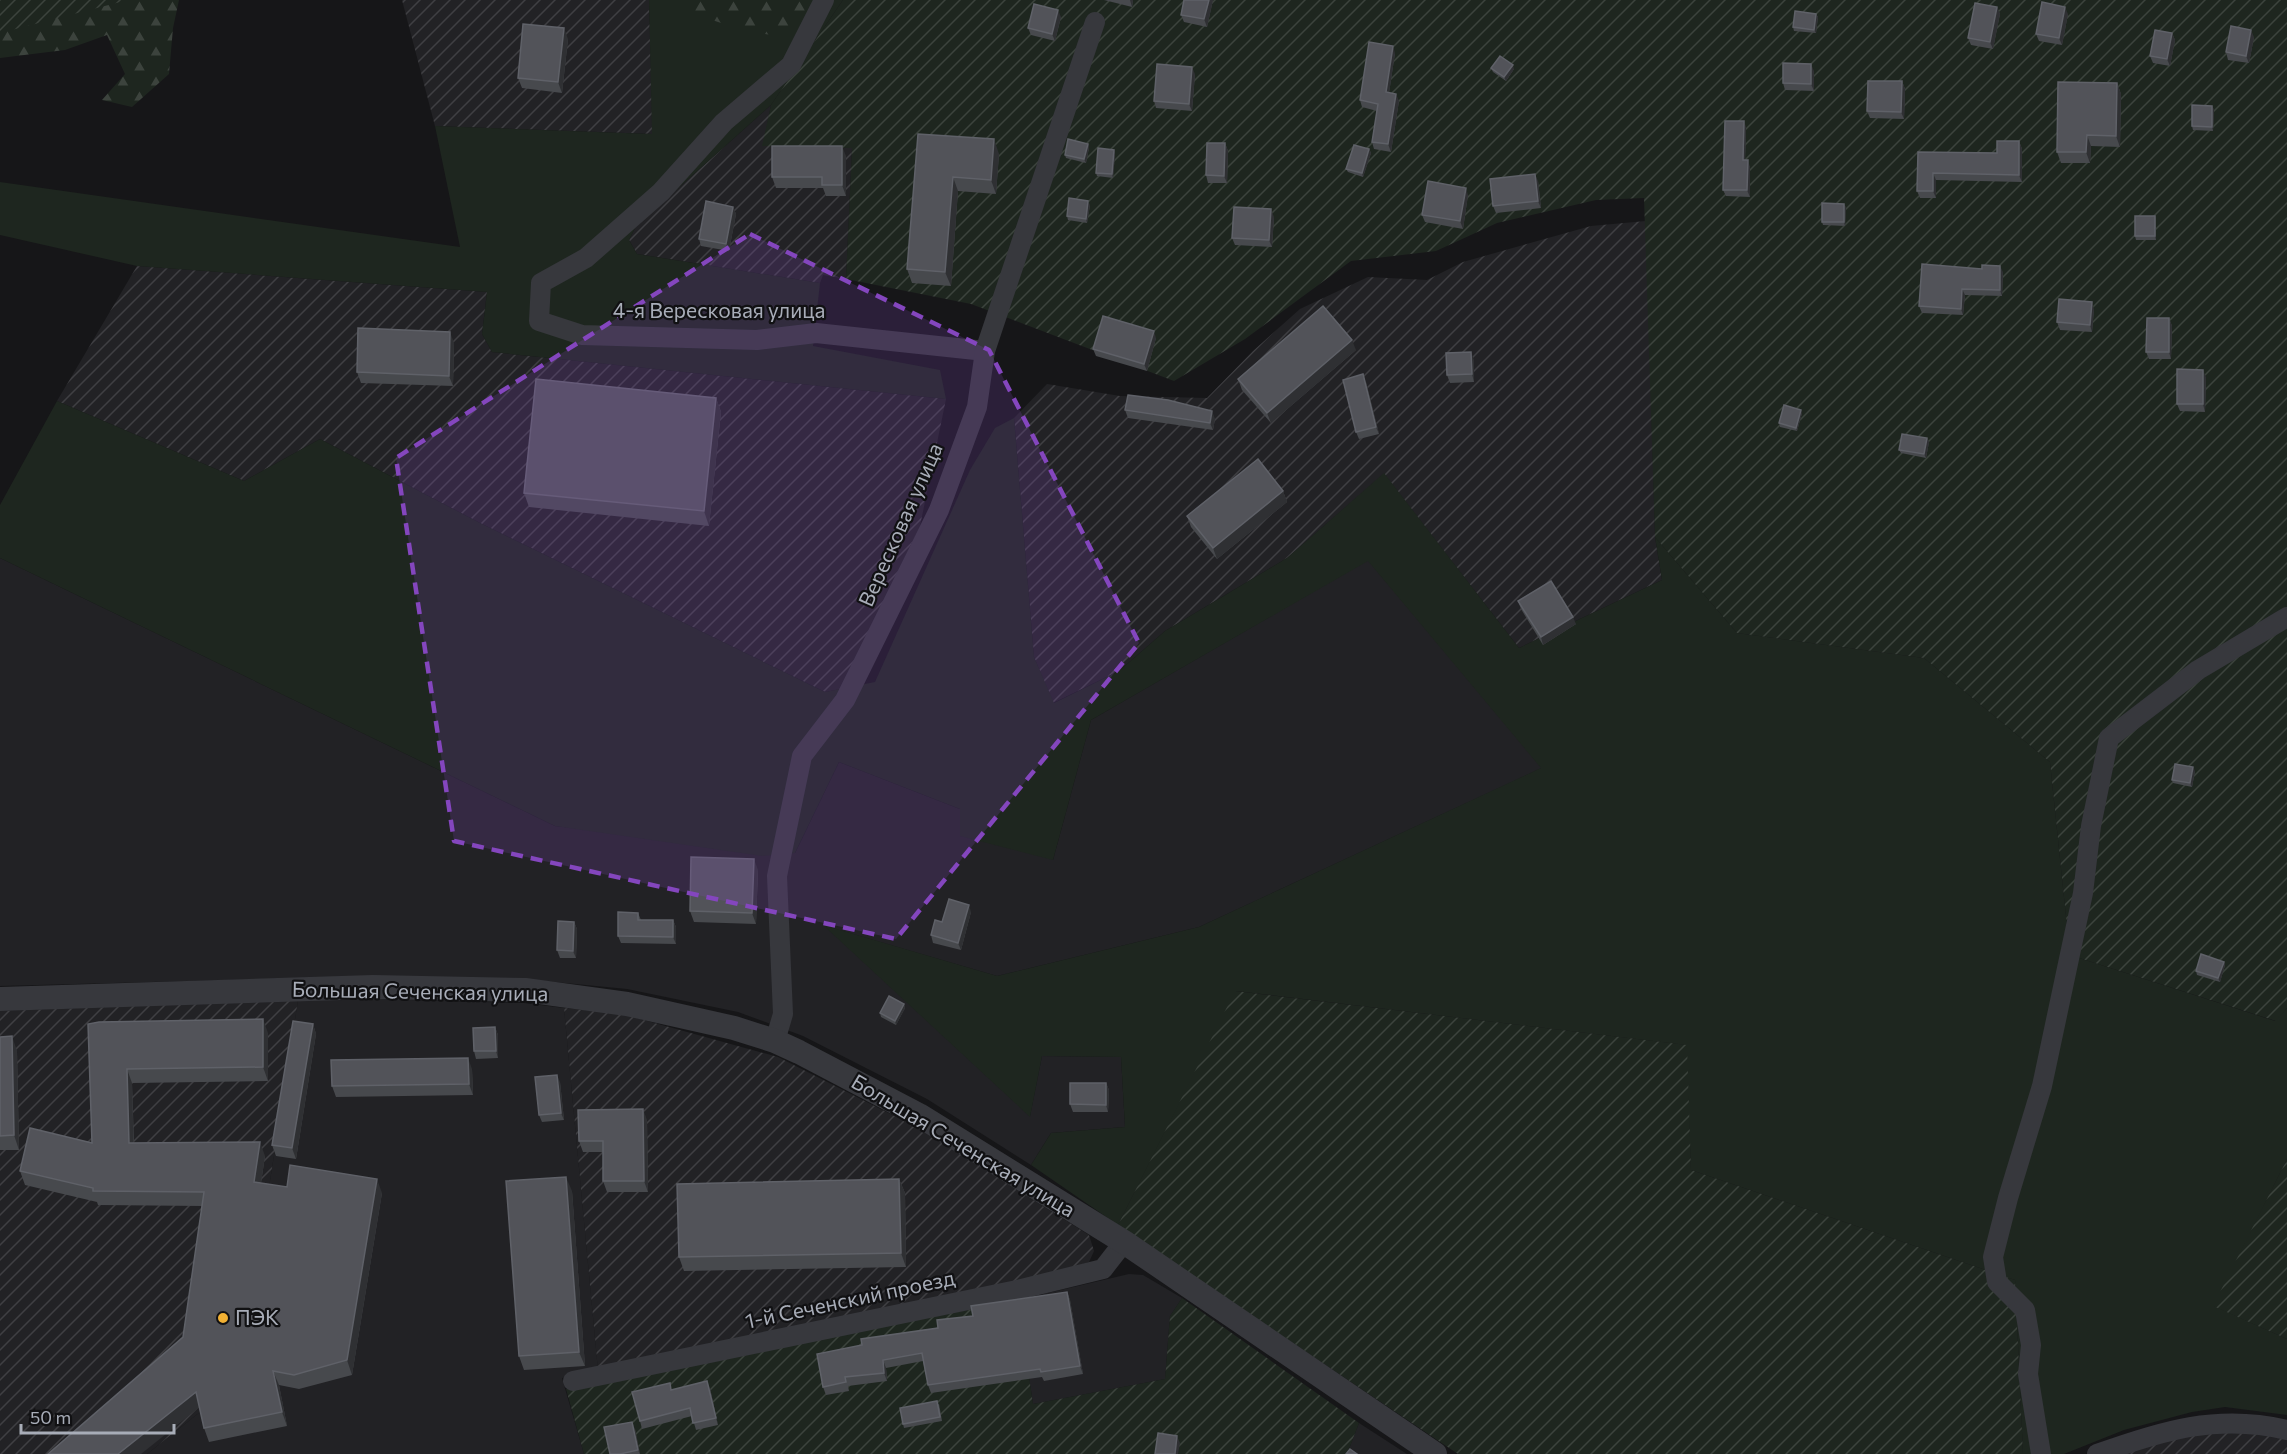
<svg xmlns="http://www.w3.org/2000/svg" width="2287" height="1454" viewBox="0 0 2287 1454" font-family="Commissioner,sans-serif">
<defs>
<pattern id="industrial-furrows" width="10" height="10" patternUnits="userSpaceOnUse" patternTransform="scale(1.5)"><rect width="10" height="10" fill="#222225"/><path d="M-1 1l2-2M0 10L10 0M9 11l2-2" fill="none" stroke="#3f3f43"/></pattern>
<pattern id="forest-firs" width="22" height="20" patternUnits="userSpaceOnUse" patternTransform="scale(1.5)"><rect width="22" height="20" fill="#1e261f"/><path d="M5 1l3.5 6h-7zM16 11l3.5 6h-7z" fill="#3c433d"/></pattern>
<pattern id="garden-furrows" width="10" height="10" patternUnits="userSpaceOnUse" patternTransform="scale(1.5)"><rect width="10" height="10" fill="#1e261f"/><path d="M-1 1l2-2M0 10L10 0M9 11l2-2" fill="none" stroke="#3c433d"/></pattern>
</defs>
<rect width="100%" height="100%" fill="#161618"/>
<!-- built -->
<g fill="#222225">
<polygon points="0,558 555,826 795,853 839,762 960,809 1053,860 1091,720 1368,560 1542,768 1199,927 997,976 825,926 1030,1116 1042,1056 1121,1057 1125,1127 1051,1133 1031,1165 927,1099 803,1036 738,1012 627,989 534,980 375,976 0,986"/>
<polygon points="373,999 524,1003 564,1008 598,1370 562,1378 584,1454 147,1454 239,1381 298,1000"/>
<polygon points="1129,1274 1143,1275 1182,1298 1170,1316 1165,1379 1033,1404 1018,1300"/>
<polygon points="1359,1423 1407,1454 1347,1454"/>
</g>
<!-- industrial -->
<g fill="url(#industrial-furrows)">
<polygon points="402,0 649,0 653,134 435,126"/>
<polygon points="771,105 763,145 852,148 846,279 823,275 820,283 637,254 629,240 636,226"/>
<polygon points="1646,221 1655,537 1662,580 1519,648 1384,474 1287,558 1165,631 1119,671 1053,703 1034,657 1014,418 1047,384 1120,396 1207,398 1253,351 1300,309 1368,277 1427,280 1463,262 1591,226"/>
<polygon points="137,266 487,292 482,334 492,352 946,399 920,526 841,689 825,692 480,523 320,439 244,481 57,401"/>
<polygon points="298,1000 239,1381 147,1454 0,1454 0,1011"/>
<polygon points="564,1008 622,1014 778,1057 918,1128 1089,1235 1094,1251 1089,1262 1018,1285 598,1370"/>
<polygon points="2287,1430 2287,1454 2097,1454 2163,1431"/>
</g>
<!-- grass -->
<g fill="#1e261f">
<polygon points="649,0 843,0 771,105 636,226 629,240 637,254 820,283 813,346 940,370 946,399 492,352 482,334 487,292 137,266 0,235 0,182 460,247 435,126 652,134"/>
<polygon points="57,401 244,481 320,439 480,523 825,692 875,682 970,470 995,428 1014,418 1034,657 1054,703 1119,671 1165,631 1287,558 1384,473 1519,648 1662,580 1655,537 1737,633 1924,658 2050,762 2070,955 2275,1021 2287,1008 2287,1159 2214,1306 2287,1339 2287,1415 2225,1407 2192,1412 2124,1430 2064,1454 2023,1454 2015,1280 1691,1170 1686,1045 1236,991 1118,1225 1031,1165 1051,1133 1125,1127 1121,1057 1042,1056 1030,1117 823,925 997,976 1199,927 1541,768 1368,561 1091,720 1053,860 960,836 960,809 839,762 795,853 762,856 555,826 0,558 0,505"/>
</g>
<!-- forest -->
<g fill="url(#forest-firs)">
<polygon points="0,0 179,0 173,28 169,74 132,107 102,100 125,74 107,35 65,50 0,58"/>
<path d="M684,0H834L811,35C769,40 731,27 692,13Z"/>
</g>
<!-- garden -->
<g fill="url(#garden-furrows)">
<polygon points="0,0 128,0 0,33"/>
<polygon points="843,0 2287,0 2287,1008 2276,1021 2070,955 2050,762 1924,658 1737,633 1655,537 1644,198 1596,200 1497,223 1436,251 1351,261 1245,339 1174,381 971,304 846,279 852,148 762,146 771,105"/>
<polygon points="1235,991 1687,1045 1691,1170 2015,1280 2023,1454 1458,1454 1118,1225"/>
<polygon points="2287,1159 2287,1339 2213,1306"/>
<polygon points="1182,1298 1359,1423 1347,1454 584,1454 566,1389 1018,1300 1033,1404 1165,1379 1170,1316"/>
</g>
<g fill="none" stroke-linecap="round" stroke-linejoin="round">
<!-- minor -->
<g stroke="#37383d" stroke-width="20">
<polyline points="824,0 791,65 724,122 661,192 586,258 541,283 539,321 582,335 757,340 816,333 985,351"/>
<polyline points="775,1041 783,1014 777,876 802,756 845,700 939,510 977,407 985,351 1095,22"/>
<polyline points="573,1381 1017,1290 1103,1269 1124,1242"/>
<polyline points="2041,1454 2028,1374 2031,1345 2025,1310 1997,1282 1993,1257 2008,1198 2042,1086 2083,893 2091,826 2109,738 2198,670 2287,617"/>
<path d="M2097,1454C2161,1431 2218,1413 2287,1430"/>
</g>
<!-- tertiary -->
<polyline stroke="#37383d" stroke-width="24" points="0,999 373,987 525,990 627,1004 734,1028 775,1041 799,1052 919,1115 1124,1242 1435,1454"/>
</g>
<!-- wall -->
<g fill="#47494d">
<polygon points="1104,0 1133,0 1132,7"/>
<polygon points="1213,0 1207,27 1184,22 1181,15"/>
<polygon points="1997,7 2000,14 1993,49 1971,45 1968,38"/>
<polygon points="1816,14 1818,17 1816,33 1794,31 1793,27"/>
<polygon points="2068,14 2062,45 2039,41 2036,34"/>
<polygon points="1061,17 1055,41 1031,35 1028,28"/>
<polygon points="2172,33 2175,40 2170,66 2153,63 2150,56"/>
<polygon points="2254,37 2249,63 2228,60 2226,52"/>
<polygon points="568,39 562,93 522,88 518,78"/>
<polygon points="1395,53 1389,93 1399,101 1391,152 1374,149 1372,142 1377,111 1362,107 1360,100"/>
<polygon points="1491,68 1514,69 1506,81 1493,72"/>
<polygon points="1814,71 1814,91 1785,90 1783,83"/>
<polygon points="1195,74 1192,111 1156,108 1154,101"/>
<polygon points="1902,81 1905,89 1904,119 1870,118 1867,111"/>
<polygon points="2117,83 2121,94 2120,147 2091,146 2090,163 2061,163 2057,152"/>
<polygon points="2214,109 2213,131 2193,130 2192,126"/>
<polygon points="1746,127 1745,160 1750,167 1750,197 1726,196 1723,190"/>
<polygon points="918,134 999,154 996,194 958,191 951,286 912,283 907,269"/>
<polygon points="2019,141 2022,149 2022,182 1936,180 1936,198 1920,198 1917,191 1918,152 1997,153"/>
<polygon points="1225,143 1228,151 1227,183 1208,183 1206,175"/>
<polygon points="1088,144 1089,148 1086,163 1066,158 1065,155"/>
<polygon points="1369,149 1371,153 1363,177 1348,172 1346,169"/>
<polygon points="1114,150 1115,154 1113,178 1097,176 1096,173"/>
<polygon points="846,156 846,196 826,196 823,188 776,188 772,177"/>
<polygon points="1538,181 1541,208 1496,213 1493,206"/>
<polygon points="1468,195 1463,229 1425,222 1422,215"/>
<polygon points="1090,205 1087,223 1068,220 1067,216"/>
<polygon points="733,207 736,214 729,251 701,246 699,239"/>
<polygon points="1846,207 1845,226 1823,225 1822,222"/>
<polygon points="1274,217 1272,247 1235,245 1232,238"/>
<polygon points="2156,220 2156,240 2136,240 2135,236"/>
<polygon points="2003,272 2002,296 1965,295 1963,315 1922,313 1919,306"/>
<polygon points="2094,309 2092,332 2060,330 2057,322"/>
<polygon points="2169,318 2172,326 2171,359 2149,359 2146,352"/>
<polygon points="1156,338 1147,371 1096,356 1093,349"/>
<polygon points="454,343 453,386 361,383 357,372"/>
<polygon points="1356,350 1271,423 1242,390 1238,379"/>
<polygon points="1474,360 1474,382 1450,383 1447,375"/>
<polygon points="2206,377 2205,412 2180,411 2177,404"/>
<polygon points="1366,382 1379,434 1359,439 1356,432"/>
<polygon points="716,398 721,412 709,526 529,507 524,493"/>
<polygon points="1125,410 1215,419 1213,430 1128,418"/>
<polygon points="1802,413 1797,431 1780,427 1779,423"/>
<polygon points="1927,438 1929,442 1926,458 1901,453 1899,450"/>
<polygon points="1283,491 1287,502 1217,559 1191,527 1187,516"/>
<polygon points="1518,601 1576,624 1543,645 1521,609"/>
<polygon points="2195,771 2192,787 2173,783 2172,780"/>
<polygon points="758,870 756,924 694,922 690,911"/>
<polygon points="971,912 961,950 933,943 931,935 942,922"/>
<polygon points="638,913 641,920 673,920 676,927 676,944 621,943 618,936"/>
<polygon points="574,922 577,929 576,958 560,958 557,950"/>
<polygon points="2224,962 2225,965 2220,982 2197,975 2196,971"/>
<polygon points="904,1004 905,1008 896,1025 881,1017 880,1013"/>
<polygon points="88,1024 268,1033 268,1081 132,1083 134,1143 265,1156 261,1183 287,1187 382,1193 352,1375 299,1389 279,1385 287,1426 209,1442 204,1428 183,1337 202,1206 98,1205 97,1202 25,1185 20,1171 92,1143"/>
<polygon points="313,1024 316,1034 296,1159 276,1156 272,1145"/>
<polygon points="495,1027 498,1035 498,1058 476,1059 474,1051"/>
<polygon points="0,1037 17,1051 19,1150 0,1150"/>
<polygon points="472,1069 473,1095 336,1097 332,1086"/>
<polygon points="560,1082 564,1120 542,1122 539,1115"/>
<polygon points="1106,1083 1109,1090 1108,1112 1073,1112 1070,1104"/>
<polygon points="647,1120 648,1192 607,1192 603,1181 603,1152 583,1152 579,1141"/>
<polygon points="899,1179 905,1193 906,1267 684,1271 679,1257"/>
<polygon points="572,1191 585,1366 524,1370 519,1356"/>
<polygon points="1067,1292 1070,1300 1083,1374 1044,1381 1042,1377 931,1393 928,1385 923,1361 886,1368 887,1381 848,1386 849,1391 826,1395 823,1387 862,1345 938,1328 973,1316"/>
<polygon points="710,1388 718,1425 696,1430 692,1416 642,1429 640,1421 672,1390"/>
<polygon points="939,1404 942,1421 904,1428 903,1424"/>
<polygon points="635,1429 640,1454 610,1454"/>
</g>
<!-- shaded-wall -->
<g fill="#2f3033">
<polygon points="1130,0 1133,0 1132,7"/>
<polygon points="1209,0 1213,0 1207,27 1204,19"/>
<polygon points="1997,7 2000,14 1993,49 1990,42"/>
<polygon points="2065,7 2068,14 2062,45 2059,38"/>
<polygon points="1058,10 1061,17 1055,41 1052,34"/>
<polygon points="1816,14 1818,17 1816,33 1814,30"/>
<polygon points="564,28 568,39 562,93 558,82"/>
<polygon points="2251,30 2254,37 2249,63 2246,56"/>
<polygon points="2172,33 2175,40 2170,66 2167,59"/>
<polygon points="1393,46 1395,53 1388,100 1386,92"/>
<polygon points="1811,64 1814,71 1814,91 1811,84"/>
<polygon points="1513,65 1514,69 1506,81 1504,77"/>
<polygon points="1192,67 1195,74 1192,111 1189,104"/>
<polygon points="1902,81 1905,89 1904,119 1901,112"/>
<polygon points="2117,83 2121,94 2120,147 2116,136"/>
<polygon points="1396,94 1399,101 1391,152 1388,144"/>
<polygon points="2212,106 2214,109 2213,131 2212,127"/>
<polygon points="1744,121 1746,127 1745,167 1743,160"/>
<polygon points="2087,135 2091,146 2090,163 2086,152"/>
<polygon points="994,139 999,154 996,194 991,180"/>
<polygon points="2019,141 2022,149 2022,182 2019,175"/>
<polygon points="1225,143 1228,151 1227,183 1224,176"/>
<polygon points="1088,144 1089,148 1086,163 1084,159"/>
<polygon points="842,146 846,156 846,196 842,185"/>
<polygon points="1369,149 1371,153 1363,177 1362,173"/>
<polygon points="1114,150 1115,154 1113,178 1112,174"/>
<polygon points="1748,160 1750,167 1750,197 1747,190"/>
<polygon points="1933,173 1936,180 1936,198 1933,191"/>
<polygon points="1535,174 1538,181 1541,208 1538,201"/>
<polygon points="953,177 958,191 951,286 945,272"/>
<polygon points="1466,188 1468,195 1463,229 1460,221"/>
<polygon points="1088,201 1090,205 1087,223 1086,219"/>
<polygon points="1844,204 1846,207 1845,226 1844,222"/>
<polygon points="733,207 736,214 729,251 726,244"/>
<polygon points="1271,209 1274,217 1272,247 1269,240"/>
<polygon points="2155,216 2156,220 2156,240 2155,236"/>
<polygon points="2000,266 2003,272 2002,296 2000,290"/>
<polygon points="1962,289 1965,295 1963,315 1961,309"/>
<polygon points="2092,302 2094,309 2092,332 2090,325"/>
<polygon points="2169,318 2172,326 2171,359 2169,352"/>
<polygon points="1154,331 1156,338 1147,371 1144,364"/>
<polygon points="450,332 454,343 453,386 449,376"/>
<polygon points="1352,340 1356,350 1271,423 1267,413"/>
<polygon points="1471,352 1474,360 1474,382 1472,374"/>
<polygon points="2203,370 2206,377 2205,412 2203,404"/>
<polygon points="1363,374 1366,382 1379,434 1376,427"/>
<polygon points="716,398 721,412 709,526 704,511"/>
<polygon points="1801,410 1802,413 1797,431 1796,428"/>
<polygon points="1212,411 1215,419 1213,430 1210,423"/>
<polygon points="1927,438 1929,442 1926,458 1924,454"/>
<polygon points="1283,491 1287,502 1217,559 1213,548"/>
<polygon points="1573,617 1576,624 1543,645 1541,637"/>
<polygon points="2193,767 2195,771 2192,787 2190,783"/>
<polygon points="754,859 758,870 756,924 752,913"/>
<polygon points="969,905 971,912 961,950 958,943"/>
<polygon points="673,920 676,927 676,944 673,937"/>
<polygon points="574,922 577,929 576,958 573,951"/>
<polygon points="2224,962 2225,965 2220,982 2218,978"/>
<polygon points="904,1004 905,1008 896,1025 895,1021"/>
<polygon points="263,1019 268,1033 268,1081 263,1067"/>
<polygon points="313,1024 316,1034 296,1159 292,1148"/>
<polygon points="495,1027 498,1035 498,1058 496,1051"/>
<polygon points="12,1036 17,1051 19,1150 14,1135"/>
<polygon points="468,1058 472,1069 473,1095 469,1084"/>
<polygon points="127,1069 132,1083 134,1157 129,1143"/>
<polygon points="557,1075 560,1082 564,1120 561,1113"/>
<polygon points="1106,1083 1109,1090 1108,1112 1106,1105"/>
<polygon points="643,1109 647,1120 648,1192 644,1181"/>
<polygon points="260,1142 265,1156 259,1196 254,1182"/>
<polygon points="566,1177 572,1191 585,1366 579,1352"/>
<polygon points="377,1179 382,1193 352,1375 347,1360"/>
<polygon points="899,1179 905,1193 906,1267 901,1253"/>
<polygon points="1067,1292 1070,1300 1083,1374 1080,1366"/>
<polygon points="883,1360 886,1368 887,1381 884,1373"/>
<polygon points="273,1371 279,1385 287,1426 282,1412"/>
<polygon points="707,1381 710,1388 718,1425 716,1418"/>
<polygon points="196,1392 201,1406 141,1454 118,1454"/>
<polygon points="632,1422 635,1429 640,1454 638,1450"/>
<polygon points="1177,1436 1180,1443 1178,1454 1175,1454"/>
</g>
<!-- building -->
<g fill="#525359" stroke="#5f6168" stroke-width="1.5">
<polygon points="1184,0 1209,0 1204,19 1181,15"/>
<polygon points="2042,2 2065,7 2059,38 2036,34"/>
<polygon points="1975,3 1997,7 1990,42 1968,38"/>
<polygon points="1034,4 1058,10 1052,34 1028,28"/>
<polygon points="1795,11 1816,14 1814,30 1793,27"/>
<polygon points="523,24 564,28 558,82 518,78"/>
<polygon points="2231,26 2251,30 2246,56 2226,52"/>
<polygon points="2155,30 2172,33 2167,59 2150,56"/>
<polygon points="1369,42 1393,46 1386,92 1396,94 1388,144 1372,142 1378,104 1360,100"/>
<polygon points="1500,56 1513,65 1504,77 1491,68"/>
<polygon points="1783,63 1811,64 1811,84 1783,83"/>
<polygon points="1157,64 1192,67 1189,104 1154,101"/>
<polygon points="1868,81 1902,81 1901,112 1867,111"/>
<polygon points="2058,82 2117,83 2116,136 2087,135 2086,152 2057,152"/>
<polygon points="2192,105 2212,106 2212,127 2192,126"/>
<polygon points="1725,121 1744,121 1743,160 1748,160 1747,190 1723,190"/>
<polygon points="918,134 994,139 991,180 953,177 945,272 907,269"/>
<polygon points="1068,139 1088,144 1084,159 1065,155"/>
<polygon points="1997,141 2019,141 2019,175 1933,173 1933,191 1917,191 1918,152 1997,153"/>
<polygon points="1207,143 1225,143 1224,176 1206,175"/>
<polygon points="1354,145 1369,149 1362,173 1346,169"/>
<polygon points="772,146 842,146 842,185 822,185 822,177 772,177"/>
<polygon points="1098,148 1114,150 1112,174 1096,173"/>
<polygon points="1535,174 1538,201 1493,206 1490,179"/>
<polygon points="1428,181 1466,188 1460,221 1422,215"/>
<polygon points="1069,198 1088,201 1086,219 1067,216"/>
<polygon points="706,201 733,207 726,244 699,239"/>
<polygon points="1822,203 1844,204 1844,222 1822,222"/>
<polygon points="1234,207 1271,209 1269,240 1232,238"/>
<rect x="2135" y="216" width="20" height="20"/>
<polygon points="1922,264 1982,269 1982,265 2000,266 2000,290 1962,289 1961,309 1919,306"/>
<polygon points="2059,299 2092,302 2090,325 2057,322"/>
<polygon points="1323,306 1352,340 1267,413 1238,379"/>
<polygon points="1103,316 1154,331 1144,364 1093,349"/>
<polygon points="2147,318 2169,318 2169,352 2146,352"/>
<polygon points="358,328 450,332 449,376 357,372"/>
<polygon points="1471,352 1472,374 1447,375 1446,353"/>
<polygon points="2177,369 2203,370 2203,404 2177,404"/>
<polygon points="1363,374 1376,427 1356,432 1343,380"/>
<polygon points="536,379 716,398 704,511 524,493"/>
<polygon points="1128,395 1168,400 1212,411 1210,423 1125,410"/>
<polygon points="1784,405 1801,410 1796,428 1779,423"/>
<polygon points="1902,434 1927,438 1924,454 1899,450"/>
<polygon points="1258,459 1283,491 1213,548 1187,516"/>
<polygon points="1551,581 1573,617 1541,637 1518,601"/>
<polygon points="2175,764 2193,767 2190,783 2172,780"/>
<polygon points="691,857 754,859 752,913 690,911"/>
<polygon points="949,899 969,905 958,943 931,935 935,920 942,922"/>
<polygon points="618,912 638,913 638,920 673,920 673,937 618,936"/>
<polygon points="558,921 574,922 573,951 557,950"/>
<polygon points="2201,954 2224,962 2218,978 2196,971"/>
<polygon points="889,996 904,1004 895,1021 880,1013"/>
<polygon points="263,1019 263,1067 127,1069 129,1143 260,1142 254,1182 287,1187 290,1165 377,1179 347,1360 294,1375 273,1371 282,1412 204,1428 196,1392 118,1454 48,1454 183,1337 204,1192 93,1191 93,1188 20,1171 30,1128 92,1143 88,1024 99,1022"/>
<polygon points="293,1021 313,1024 292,1148 272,1145"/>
<polygon points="495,1027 496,1051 474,1051 473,1028"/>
<polygon points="12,1036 14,1135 0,1136 0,1037"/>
<polygon points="468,1058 469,1084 332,1086 331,1060"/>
<polygon points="557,1075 561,1113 539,1115 535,1077"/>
<polygon points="1070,1083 1106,1083 1106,1105 1070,1104"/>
<polygon points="643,1109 644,1181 603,1181 603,1141 579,1141 578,1110"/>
<polygon points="566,1177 579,1352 519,1356 506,1181"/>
<polygon points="899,1179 901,1253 679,1257 677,1184"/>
<polygon points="1067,1292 1080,1366 1041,1372 1040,1369 928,1385 922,1353 883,1360 884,1373 845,1377 846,1382 823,1387 817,1354 862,1345 861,1339 938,1328 937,1320 973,1316 971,1306"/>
<polygon points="707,1381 716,1418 693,1423 690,1408 640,1421 632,1392 670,1383 671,1390"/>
<polygon points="937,1401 940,1417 903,1424 900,1408"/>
<polygon points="632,1422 638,1450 620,1454 610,1454 604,1427"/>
<polygon points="1158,1433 1177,1436 1175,1454 1155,1454"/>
<polygon points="1350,1449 1357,1454 1346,1454"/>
</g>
<!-- marked area -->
<path fill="#8446be" fill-opacity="0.2" stroke="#8446be" stroke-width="4.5" stroke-dasharray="12 8" stroke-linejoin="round" d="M750,234L989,350L1139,643L896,939L454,841L396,458Z"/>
<!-- markers -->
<circle fill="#f2b134" stroke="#111113" stroke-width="2" cx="223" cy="1318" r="6"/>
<g text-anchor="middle" stroke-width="4.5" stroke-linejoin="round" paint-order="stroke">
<!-- street labels -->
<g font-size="21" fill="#a8adb8" stroke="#111113">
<text x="719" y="318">4-я Вересковая улица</text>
<text transform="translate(901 525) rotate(-66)" y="7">Вересковая улица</text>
<text transform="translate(420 992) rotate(1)" y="7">Большая Сеченская улица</text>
<text transform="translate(963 1146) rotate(31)" y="7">Большая Сеченская улица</text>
<text transform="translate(850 1300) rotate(-12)" y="7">1-й Сеченский проезд</text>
</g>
<!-- poi labels -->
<g font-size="21" fill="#a8adb8" stroke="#111113" text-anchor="start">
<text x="235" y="1325">ПЭК</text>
</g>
</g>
<!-- scale -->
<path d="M21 1424v9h153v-9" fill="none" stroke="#a8adb8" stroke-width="3"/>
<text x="30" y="1424" font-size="18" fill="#a8adb8" stroke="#111113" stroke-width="4.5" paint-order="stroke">50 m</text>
</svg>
